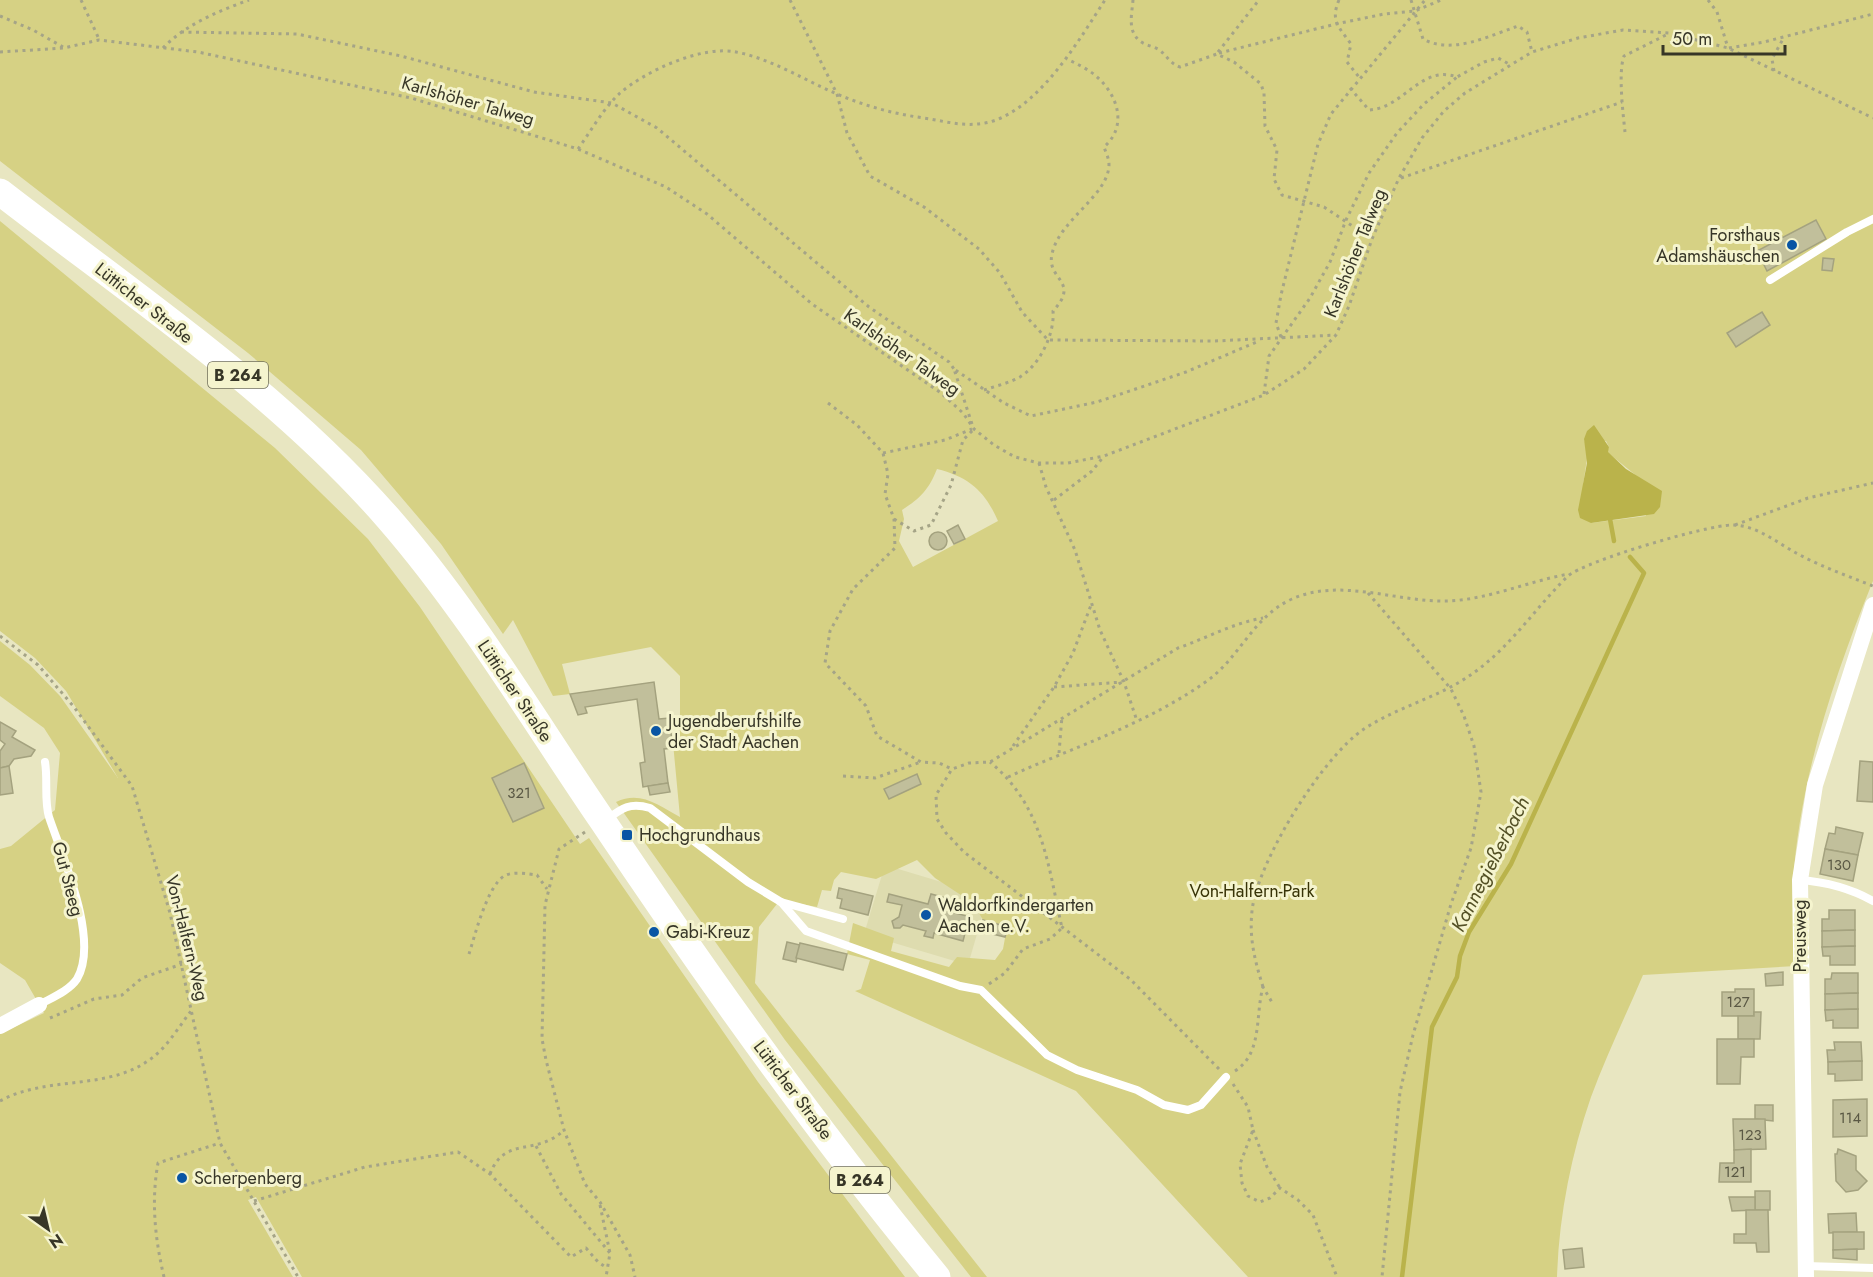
<svg xmlns="http://www.w3.org/2000/svg" width="1873" height="1277" viewBox="0 0 1873 1277" font-family="Jost,sans-serif">
<rect width="100%" height="100%" fill="#e8e6c1"/>
<!-- built -->
<polygon fill="#dedcaf" points="885,865 988,896 968,965 864,934"/>
<!-- green -->
<g fill="#d6d184" fill-rule="evenodd">
<path d="M0,0H1873V581C1834,676 1799,781 1793,884C1792,911 1795,939 1796,966L1643,975C1626,1015 1606,1056 1591,1097C1571,1155 1559,1216 1557,1277H1248L1076,1091L855,991L861,989L870,960L847,954L853,923L894,938L891,951L949,967L957,957L995,960L1003,949L1007,927L983,920L973,903L935,878L917,860L876,879L841,872L834,880L831,891L822,890L817,907L780,900L759,927L755,983L987,1277H971L785,1040L616,802C641,790 659,806 680,817L673,743L680,735V676L651,647L562,664L570,694L553,696L513,620L503,634L441,544L361,450L248,353L0,161ZM1584,439L1606,441L1609,447L1607,452L1638,477L1646,516L1591,523L1583,485L1588,452ZM937,469C969,477 985,491 998,521L913,567L899,541L904,519L902,510C921,498 929,489 937,469Z"/>
<polygon points="0,221 275,448 368,539 420,607 580,844 589,838 758,1082 905,1277 302,1277 256,1197 248,1200 293,1277 0,1277 0,1034 44,1013 25,980 0,963 0,849 11,846 55,810 60,753 44,728 0,696 0,641 30,665 60,696 118,778 66,691 35,658 0,631"/>
</g>
<!-- water -->
<polygon fill="#bab34b" points="1594,425 1609,447 1608,452 1626,469 1662,491 1660,507 1654,514 1591,523 1580,518 1578,510 1587,463 1584,439 1587,431"/>
<g fill="none" stroke-linecap="round" stroke-linejoin="round">
<!-- stream -->
<g stroke="#bab34b" stroke-width="4.5">
<polyline points="1610,519 1614,541"/>
<polyline points="1402,1277 1432,1027 1457,977 1460,956 1469,932 1511,864 1644,573 1630,557"/>
</g>
</g>
<!-- building -->
<g fill="#c1bf9b" stroke="#a4a27f" stroke-width="1.5">
<polygon points="1816,220 1826,239 1767,271 1757,251"/>
<polygon points="1823,258 1834,259 1832,271 1822,270"/>
<polygon points="1762,312 1770,325 1736,347 1727,333"/>
<polygon points="958,525 965,539 954,544 947,531"/>
<circle cx="938" cy="541" r="9"/>
<polygon points="654,682 659,719 669,718 673,748 664,749 668,783 643,787 640,763 645,762 637,699 585,707 587,713 578,715 570,694"/>
<polygon points="0,722 16,731 12,737 35,750 31,756 14,759 9,766 0,768 0,751 5,744 0,740"/>
<polygon points="1860,761 1873,762 1873,802 1857,801"/>
<polygon points="524,763 544,808 513,822 492,778"/>
<polygon points="9,766 13,793 0,795 0,768"/>
<polygon points="917,774 921,784 889,799 884,789"/>
<polygon points="668,783 670,792 650,795 648,786"/>
<polygon points="1836,827 1863,833 1858,855 1825,849 1829,833 1835,834"/>
<polygon points="1825,849 1858,855 1853,881 1820,874"/>
<polygon points="839,888 873,896 868,915 840,908 842,899 837,898"/>
<polygon points="889,894 928,904 931,894 950,899 947,911 967,916 968,922 963,941 934,933 933,938 924,936 926,931 903,925 900,928 894,928 892,921 899,917 902,905 887,902"/>
<polygon points="1829,910 1855,910 1855,930 1822,931 1822,919 1829,919"/>
<polygon points="983,920 1008,927 1005,937 980,931"/>
<polygon points="1855,930 1855,946 1822,947 1822,931"/>
<polygon points="787,942 800,945 796,962 783,959"/>
<polygon points="800,943 847,954 843,970 796,958"/>
<polygon points="1855,946 1855,965 1830,965 1830,956 1823,956 1822,947"/>
<polygon points="1783,972 1783,985 1766,986 1765,974"/>
<polygon points="1832,973 1858,973 1858,993 1825,994 1825,979 1831,979"/>
<polygon points="1735,989 1754,989 1754,1016 1722,1016 1722,992 1735,992"/>
<polygon points="1858,993 1858,1009 1825,1010 1825,994"/>
<polygon points="1858,1009 1858,1028 1833,1028 1833,1020 1826,1021 1825,1010"/>
<polygon points="1754,1012 1761,1012 1760,1039 1738,1039 1738,1016 1754,1016"/>
<polygon points="1717,1039 1754,1039 1754,1057 1741,1057 1740,1084 1717,1084"/>
<polygon points="1834,1042 1861,1042 1862,1061 1828,1062 1827,1050 1835,1050"/>
<polygon points="1862,1061 1862,1080 1835,1081 1835,1074 1828,1074 1828,1062"/>
<polygon points="1867,1099 1867,1136 1833,1137 1833,1100"/>
<polygon points="1755,1105 1773,1105 1773,1121 1755,1119"/>
<polygon points="1733,1119 1765,1119 1766,1149 1734,1150"/>
<polygon points="1751,1149 1751,1182 1719,1182 1720,1163 1734,1163 1734,1150"/>
<polygon points="1838,1149 1856,1156 1856,1170 1867,1181 1858,1190 1846,1192 1836,1181 1835,1154 1837,1154"/>
<rect x="1755" y="1191" width="15" height="19"/>
<polygon points="1729,1197 1755,1197 1755,1210 1732,1211"/>
<polygon points="1746,1210 1768,1210 1769,1252 1757,1252 1756,1243 1734,1243 1734,1234 1746,1234"/>
<polygon points="1856,1213 1857,1232 1829,1233 1828,1214"/>
<polygon points="1833,1232 1864,1232 1864,1249 1833,1250"/>
<polygon points="1582,1248 1584,1267 1565,1269 1563,1250"/>
<polygon points="1857,1249 1857,1260 1833,1258 1833,1250"/>
</g>
<g fill="none" stroke-linecap="round" stroke-linejoin="round">
<!-- path -->
<g stroke="#a5a487" stroke-width="3" stroke-dasharray="3 4.5" stroke-linecap="butt">
<polyline points="81,0 99,39"/>
<polyline points="790,0 837,94 847,133 870,176 924,207 979,249 1000,273 1022,312 1048,340 1215,341 1336,335"/>
<path d="M1133,0C1132,14 1127,31 1140,41C1145,45 1152,46 1158,49C1167,55 1169,63 1180,67L1217,54L1234,62L1261,84L1264,93L1265,126L1277,150L1274,179L1282,195L1324,207L1372,239"/>
<path d="M1339,0C1330,21 1339,27 1351,44L1347,62L1359,77"/>
<path d="M1411,0L1423,39C1452,55 1489,36 1518,26L1527,32L1532,52"/>
<polyline points="1708,0 1717,12 1728,48"/>
<polyline points="0,16 33,30 63,47"/>
<polyline points="181,32 297,34 401,56 534,92 612,103 657,128 869,307 949,362 954,369"/>
<path d="M163,48C186,24 219,11 249,0"/>
<polyline points="1729,48 1764,42 1873,14"/>
<polyline points="0,52 64,48 99,40 198,52 411,98 578,149 666,187 707,214 812,304 941,393 963,413 974,429 994,445 1015,457 1039,463 1068,463 1104,456 1264,395 1304,369 1336,335 1349,306 1372,239 1399,178 1422,138 1444,111 1465,93 1532,52 1578,38 1623,30 1669,33 1728,48 1873,118"/>
<polyline points="1218,52 1259,0"/>
<polyline points="1219,53 1336,24 1384,14 1415,11 1441,0"/>
<polyline points="1774,71 1772,59 1783,39"/>
<path d="M1350,88L1369,110C1404,108 1421,64 1457,77L1484,62L1498,58L1509,64"/>
<path d="M1625,132C1623,113 1618,72 1624,56L1668,34"/>
<path d="M578,149C591,131 603,109 619,94C645,71 702,45 736,52C772,59 804,80 837,94C865,106 894,114 924,118C949,122 971,129 996,120C1043,102 1079,40 1105,0"/>
<polyline points="1401,178 1622,102"/>
<polyline points="1281,337 1276,323 1281,295 1318,144 1331,114 1425,0"/>
<path d="M984,390C996,386 1009,383 1020,377C1040,365 1055,333 1053,311C1081,281 1046,280 1052,254C1059,220 1108,196 1109,165C1109,158 1106,153 1104,147C1128,126 1118,95 1096,76C1088,69 1077,64 1067,59"/>
<polyline points="1264,394 1269,356 1310,298 1330,262 1346,220 1369,173 1397,133 1424,104 1457,77"/>
<polyline points="828,403 857,425 883,453 888,474 885,494 894,519 895,548 853,589 830,631 825,663 866,706 877,736 921,762 939,763 952,769"/>
<polyline points="972,424 954,369 1004,403 1031,416 1097,402 1186,372 1259,341"/>
<polyline points="883,453 945,440 972,429"/>
<polyline points="1039,463 1046,487 1075,550 1100,630 1124,682 1137,721"/>
<polyline points="1054,500 1092,471 1104,456"/>
<polyline points="894,519 914,531 931,525 951,485 963,440 974,429"/>
<polyline points="1735,525 1808,498 1873,483"/>
<polyline points="1368,593 1451,689 1464,716 1474,746 1481,792 1471,848 1451,904 1413,1035 1400,1092 1382,1277"/>
<polyline points="0,636 38,665 74,707 132,786 170,913 220,1143 298,1277"/>
<polyline points="1054,687 1122,682"/>
<polyline points="1013,746 1054,687 1073,653 1091,605"/>
<polyline points="1059,753 1062,716"/>
<polyline points="843,776 875,778 921,762"/>
<path d="M1008,777C1074,747 1144,725 1204,683C1239,660 1252,617 1292,599C1341,577 1398,603 1449,601C1490,599 1529,581 1569,574"/>
<polyline points="585,832 559,849 545,905 542,1039 546,1060 564,1130 585,1184 600,1202 630,1255 635,1277"/>
<path d="M469,954C475,935 487,887 504,876C513,871 528,874 537,875L547,889"/>
<path d="M989,984L1005,973L1023,949L1050,939L1062,928C1048,865 1043,806 990,762"/>
<path d="M1263,987C1255,961 1249,939 1252,911C1257,862 1323,756 1364,729C1402,704 1442,698 1480,668C1514,642 1538,605 1568,576C1585,561 1707,525 1732,525C1757,525 1777,543 1798,554C1822,567 1848,576 1873,586"/>
<polyline points="50,1018 94,999 122,995 142,978 182,964"/>
<path d="M1219,1069L1130,979L964,852L946,833L937,819L936,795L952,769L969,763L990,762L1178,648C1207,638 1233,623 1263,618"/>
<path d="M1235,1071C1263,1053 1255,1015 1263,987L1273,1004"/>
<polyline points="1233,1084 1248,1107 1253,1130 1240,1164 1242,1183 1248,1196 1260,1202 1270,1198 1280,1188 1298,1200 1313,1215 1337,1277"/>
<path d="M0,1101C51,1073 116,1094 160,1051C172,1039 181,1024 191,1011"/>
<polyline points="1253,1130 1267,1167 1280,1188"/>
<polyline points="536,1146 561,1194 610,1253"/>
<path d="M490,1174C505,1135 536,1157 564,1130"/>
<polyline points="254,1201 365,1167 458,1152 490,1174 571,1257 586,1248 598,1262 607,1268"/>
<polyline points="600,1205 610,1253 606,1277"/>
<path d="M164,1277C155,1239 151,1201 158,1163L220,1143"/>
</g>
<!-- lane -->
<g stroke="#fff" stroke-width="8">
<polyline points="1770,280 1847,232 1873,219"/>
<path d="M606,820C622,808 630,802 650,808L748,882L781,902L806,931L960,986L981,990L1047,1055L1077,1070L1137,1090L1164,1105L1188,1110L1201,1105L1226,1077"/>
<path d="M1800,880C1826,882 1850,888 1873,901"/>
<polyline points="781,902 843,919"/>
<path d="M39,1005C51,998 69,991 77,979C100,940 62,856 49,817C44,801 48,779 45,762"/>
<polyline points="1806,1266 1873,1268"/>
</g>
<!-- street -->
<g stroke="#fff" stroke-width="16">
<polyline points="0,1026 39,1005"/>
<polyline points="1806,1277 1800,880 1815,785 1873,605"/>
</g>
<!-- primary -->
<path stroke="#fff" stroke-width="27" d="M0,192C133,295 277,391 388,518C469,611 533,719 602,820C707,977 817,1132 937,1277"/>
</g>
<!-- markers -->
<g fill="#0955a4" stroke="#f5f4ce" stroke-width="2">
<circle cx="1792" cy="245" r="6"/>
<circle cx="656" cy="731" r="6"/>
<rect x="621" y="829" width="12" height="12" rx="3"/>
<circle cx="926" cy="915" r="6"/>
<circle cx="654" cy="932" r="6"/>
<circle cx="182" cy="1178" r="6"/>
</g>
<g text-anchor="middle" stroke-width="6" stroke-linejoin="round" paint-order="stroke">
<!-- number labels -->
<g font-size="15" fill="#5a5844">
<text x="519" y="798">321</text>
<text x="1839" y="870">130</text>
<text x="1738" y="1007">127</text>
<text x="1850" y="1123">114</text>
<text x="1750" y="1140">123</text>
<text x="1735" y="1177">121</text>
</g>
<!-- shield labels -->
<g fill="#f5f4ce" stroke="#706f59" stroke-width="1.5">
<rect x="208" y="362" width="60" height="26" rx="4.5"/>
<rect x="830" y="1167" width="60" height="26" rx="4.5"/>
</g>
<g font-size="16" font-weight="bold" fill="#373627">
<text x="238" y="381">B 264</text>
<text x="860" y="1186">B 264</text>
</g>
<!-- street labels -->
<g font-size="18" fill="#373627" stroke="#f5f4ce">
<text transform="translate(468 101) rotate(16)" y="6">Karlshöher Talweg</text>
<text transform="translate(1355 253) rotate(-68)" y="6">Karlshöher Talweg</text>
<text transform="translate(144 303) rotate(38)" y="6">Lütticher Straße</text>
<text transform="translate(902 352) rotate(35)" y="6">Karlshöher Talweg</text>
<text transform="translate(515 691) rotate(56)" y="6">Lütticher Straße</text>
<text transform="translate(68 879) rotate(75)" y="6">Gut Steeg</text>
<text transform="translate(1800 936) rotate(-90)" y="6">Preusweg</text>
<text transform="translate(187 938) rotate(76)" y="6">Von-Halfern-Weg</text>
<text transform="translate(793 1090) rotate(53)" y="6">Lütticher Straße</text>
</g>
<!-- poi labels -->
<g font-size="18" fill="#373627" stroke="#f5f4ce" text-anchor="start">
<text x="1780" y="241" text-anchor="end">Forsthaus<tspan x="1780" dy="21">Adamshäuschen</tspan></text>
<text x="668" y="727">Jugendberufshilfe<tspan x="668" dy="21">der Stadt Aachen</tspan></text>
<text x="639" y="841">Hochgrundhaus</text>
<text x="938" y="911">Waldorfkindergarten<tspan x="938" dy="21">Aachen e.V.</tspan></text>
<text x="666" y="938">Gabi-Kreuz</text>
<text x="194" y="1184">Scherpenberg</text>
</g>
<!-- park labels -->
<g font-size="18" fill="#383407" stroke="#f5f4ce">
<text x="1252" y="897">Von-Halfern-Park</text>
</g>
<!-- water labels -->
<g font-size="20" font-style="italic" fill="#535025" stroke="#f5f4ce">
<text transform="translate(1490 864) rotate(-63)" y="7">Kannegießerbach</text>
</g>
</g>
<!-- north arrow -->
<g transform="translate(48 1229) rotate(146)" stroke="#f5f4ce" stroke-width="4.5" paint-order="stroke">
<path d="M0-4.5L10 22L0 15L-10 22Z" fill="#373627"/>
<text y="-9" font-size="16" font-weight="bold" text-anchor="middle" fill="#373627">N</text>
</g>
<!-- scale -->
<path d="M1663 45v9h122v-9" fill="none" stroke="#373627" stroke-width="3"/>
<text x="1672" y="45" font-size="18" fill="#373627" stroke="#f5f4ce" stroke-width="4.5" paint-order="stroke">50 m</text>
</svg>
